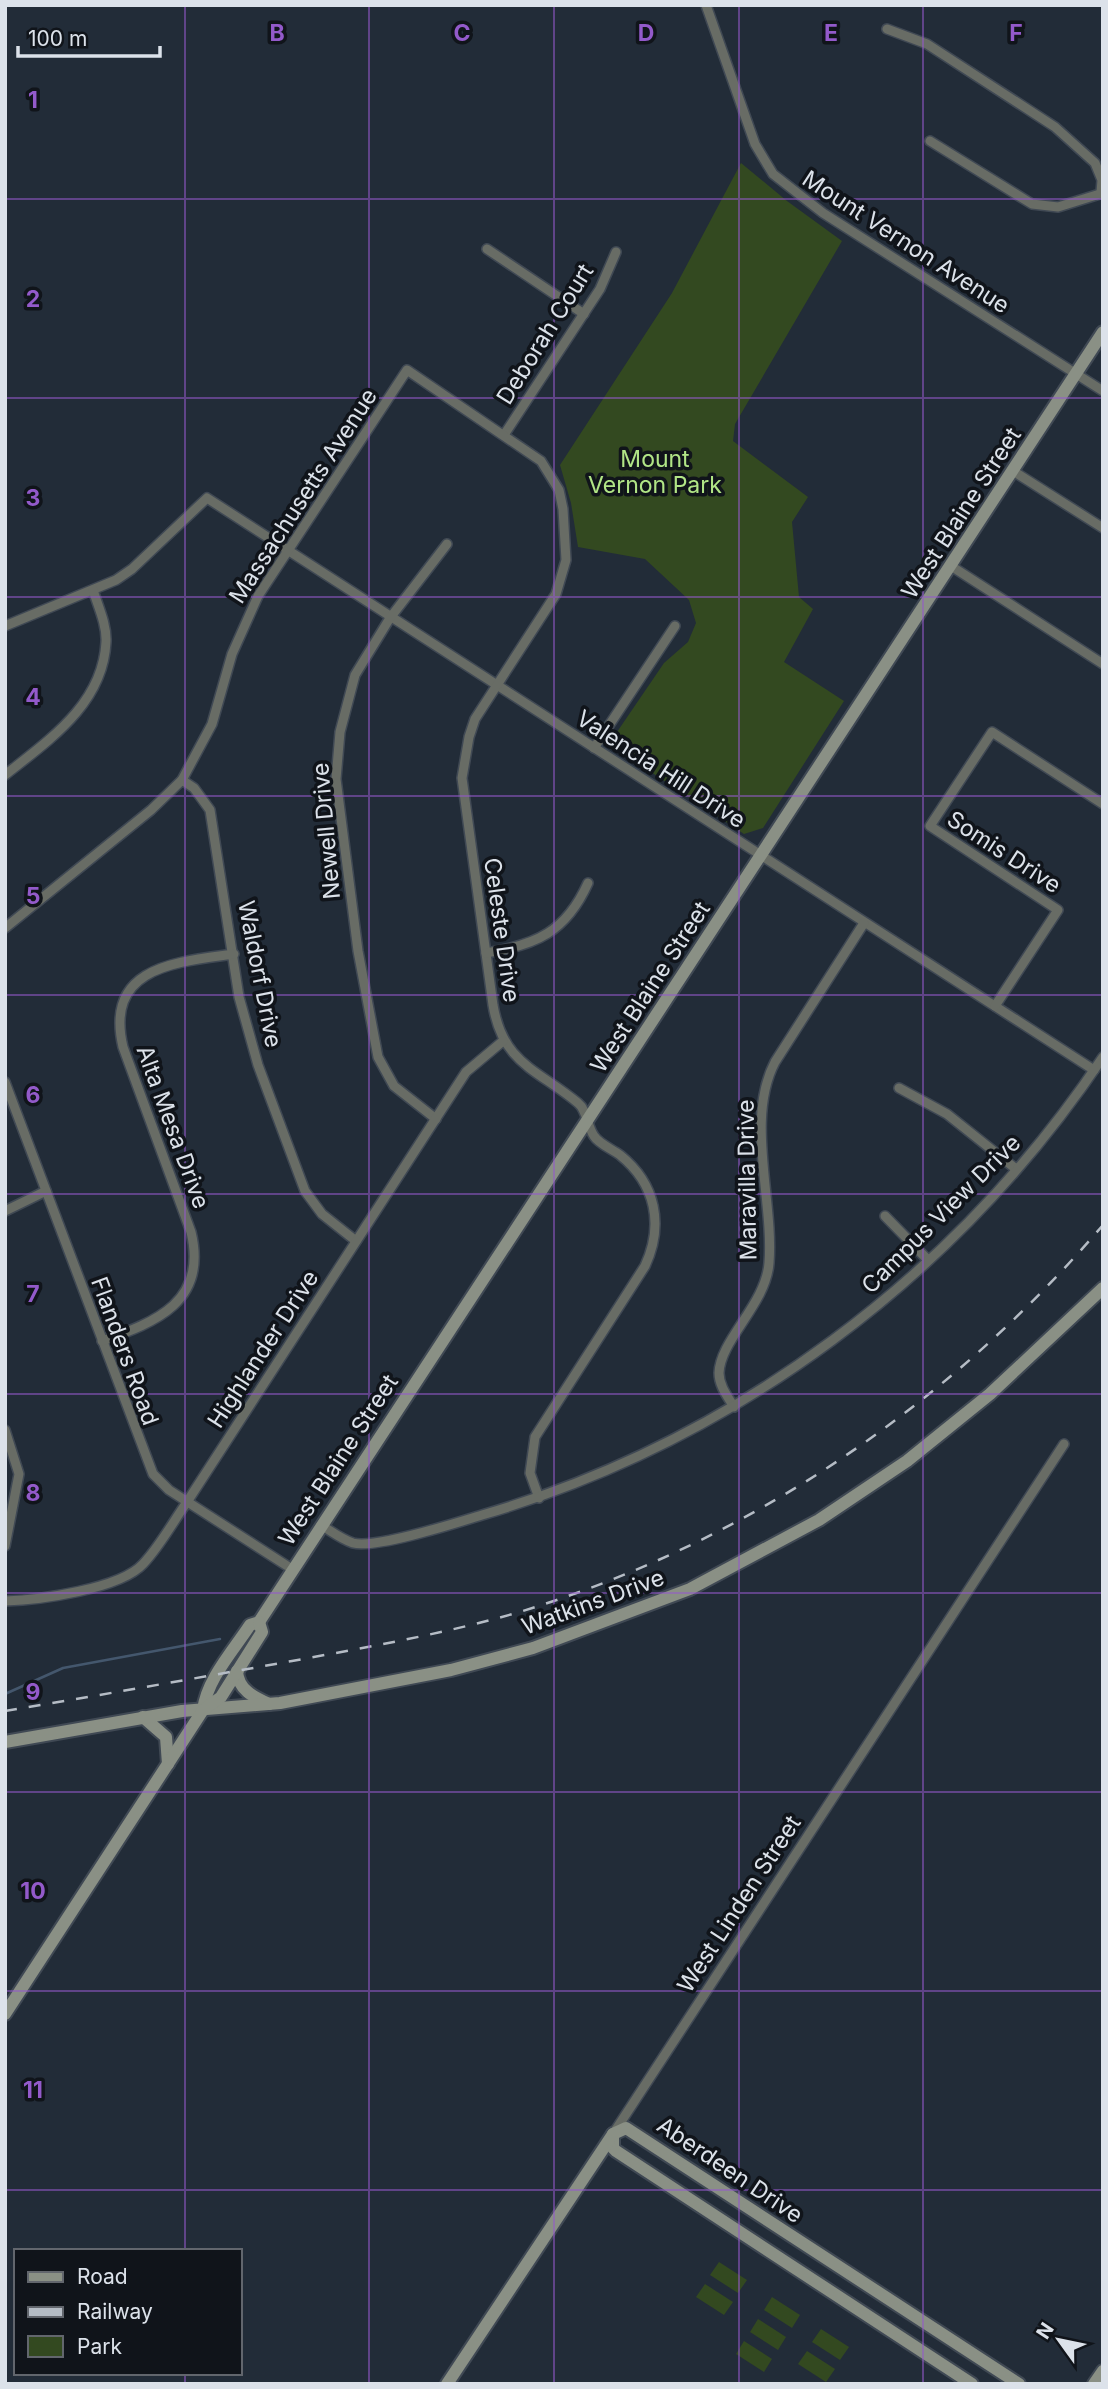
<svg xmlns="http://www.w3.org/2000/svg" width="1108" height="2389" viewBox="0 0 1108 2389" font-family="Inter,sans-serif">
<rect width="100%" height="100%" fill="#222c38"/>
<!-- green -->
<g fill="#334920">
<polygon points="741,163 787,201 842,241 735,424 733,441 808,497 792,522 799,597 813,609 784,662 844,701 763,828 744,834 615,748 612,740 617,732 664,663 688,642 696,623 689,600 645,559 578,547 571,503 560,465 672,293"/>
<polygon points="719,2262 747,2280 738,2293 710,2275"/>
<polygon points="705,2284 733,2302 724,2315 696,2297"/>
<polygon points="772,2297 800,2315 792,2328 764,2310"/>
<polygon points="758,2319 786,2337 778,2350 750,2332"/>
<polygon points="821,2329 849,2347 840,2360 812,2342"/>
<polygon points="744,2341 772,2359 764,2372 736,2354"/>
<polygon points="807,2351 835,2369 826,2382 798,2364"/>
</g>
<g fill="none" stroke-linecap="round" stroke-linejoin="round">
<!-- stream -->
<polyline stroke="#44576d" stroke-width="2.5" points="5,1694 63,1668 220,1639"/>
<defs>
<g id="street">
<polyline points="706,5 755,144 773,174 823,213 1103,391"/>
<polyline points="887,29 927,44 1055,127 1095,163 1102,180 1101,192"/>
<polyline points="930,141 1032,204 1058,207 1103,193"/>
<polyline points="487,249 584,314"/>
<polyline points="504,435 600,289 616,252"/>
<polyline points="1013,471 1103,528"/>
<polyline points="951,566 1103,664"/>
<polyline points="5,626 116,580 132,569 207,498 1094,1070"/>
<polyline points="594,748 675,626"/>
<path d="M5,775C49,740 103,704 106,642C107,625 98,606 93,590"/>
<polyline points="182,780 194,788 210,810 239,997 258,1065 305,1191 322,1214 356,1241"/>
<path d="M5,928L151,810L182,780L212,724L232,654L258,596L407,370L541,461L559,490L563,509L566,560L556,594L475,719L469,737L462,778L493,1005C503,1064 537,1069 578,1103C587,1110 587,1126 594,1136C599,1144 612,1149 620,1155C656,1184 664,1225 645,1266L535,1437L530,1473L539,1498"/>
<path d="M486,953C536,945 566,932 588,883"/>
<polyline points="995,1006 1058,910 930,826 992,732 1103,804"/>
<polyline points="5,1082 153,1474 169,1490 292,1569"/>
<polyline points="899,1088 947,1114 1016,1169"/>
<polyline points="436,1119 394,1086 378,1057 358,951 336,779 340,732 355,675 390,618 447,544"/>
<polyline points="5,1211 46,1191"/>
<polyline points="885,1216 928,1260"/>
<path d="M102,1341C156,1322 208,1302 191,1232L123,1047C104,966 177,962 234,954"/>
<path d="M734,1407C728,1397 719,1386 719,1373C720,1340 766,1304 769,1263C774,1200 745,1119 775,1062L864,923"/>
<polyline points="5,1430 19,1474 5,1546"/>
<path d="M321,1525C331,1531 341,1539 353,1543C375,1549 456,1523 482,1515C735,1441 956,1276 1103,1057"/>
<path d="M5,1601C39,1600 120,1589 143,1564C160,1546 173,1522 187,1502L466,1072L503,1041"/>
<polyline points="613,2134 1064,1444"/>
</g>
<g id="secondary">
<path d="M237,1671C238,1690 254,1697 269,1704"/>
<path d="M203,1710C207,1679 233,1651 250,1625L259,1622L1103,332"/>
<polyline points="143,1717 166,1737 168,1764"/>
<polyline points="5,1742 182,1711 280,1703 451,1670 533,1648 690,1589 819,1520 907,1461 990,1394 1103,1288"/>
<polyline points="5,2014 203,1710 221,1697 262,1632 259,1622"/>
<polyline points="613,2134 613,2148 616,2151 972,2384"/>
<polyline points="447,2384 613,2134 626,2128 1019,2384"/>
<polyline points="1094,2384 1103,2371"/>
</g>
</defs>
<!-- street casing -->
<use href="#street" stroke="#404954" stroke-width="12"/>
<!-- secondary casing -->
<use href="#secondary" stroke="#404954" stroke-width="16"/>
<!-- street -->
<use href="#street" stroke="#686c65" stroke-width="9"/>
<!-- secondary -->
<use href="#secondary" stroke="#8a9085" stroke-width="12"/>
<!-- rail -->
<path stroke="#b5bcc5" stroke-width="2.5" stroke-dasharray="12 12" stroke-linecap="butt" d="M5,1711C101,1695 197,1678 292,1661C368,1647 443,1634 516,1613C746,1544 948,1406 1103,1225"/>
</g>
<!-- grid -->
<path fill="none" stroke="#935aca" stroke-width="2" stroke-opacity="0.55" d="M185,5V2251M369,5V2384M554,5V2384M739,5V2384M923,5V2384M5,199H1103M5,398H1103M5,597H1103M5,796H1103M5,995H1103M5,1194H1103M5,1394H1103M5,1593H1103M5,1792H1103M5,1991H1103M5,2190H1103M185,2373V2384"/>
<g text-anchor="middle" stroke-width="7" stroke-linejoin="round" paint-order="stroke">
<!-- street labels -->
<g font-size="23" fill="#dce2ea" stroke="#10141a">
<text transform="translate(906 242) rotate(33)" y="8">Mount Vernon Avenue</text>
<text transform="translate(545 334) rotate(-58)" y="8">Deborah Court</text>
<text transform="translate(303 496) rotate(-57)" y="8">Massachusetts Avenue</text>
<text transform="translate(961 513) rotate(-57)" y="8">West Blaine Street</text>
<text transform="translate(661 769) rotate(33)" y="8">Valencia Hill Drive</text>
<text transform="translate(326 831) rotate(-95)" y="8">Newell Drive</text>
<text transform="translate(1004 852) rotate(33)" y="8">Somis Drive</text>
<text transform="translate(502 930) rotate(82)" y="8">Celeste Drive</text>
<text transform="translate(260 974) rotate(79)" y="8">Waldorf Drive</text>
<text transform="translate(650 987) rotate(-57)" y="8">West Blaine Street</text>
<text transform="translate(173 1127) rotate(70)" y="8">Alta Mesa Drive</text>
<text transform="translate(747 1180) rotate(-91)" y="8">Maravilla Drive</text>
<text transform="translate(941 1214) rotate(-45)" y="8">Campus View Drive</text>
<text transform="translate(263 1349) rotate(-57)" y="8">Highlander Drive</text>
<text transform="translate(125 1351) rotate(70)" y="8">Flanders Road</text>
<text transform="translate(338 1460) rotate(-57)" y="8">West Blaine Street</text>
<text transform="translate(593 1602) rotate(-20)" y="8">Watkins Drive</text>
<text transform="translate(739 1904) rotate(-57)" y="8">West Linden Street</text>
<text transform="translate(730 2170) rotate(34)" y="8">Aberdeen Drive</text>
</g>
<!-- park labels -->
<g font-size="23" fill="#b1e586" stroke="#10141a">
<text x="655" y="467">Mount<tspan x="655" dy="26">Vernon Park</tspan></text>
</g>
</g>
<g font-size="23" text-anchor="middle" font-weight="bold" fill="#935aca" stroke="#10141a" stroke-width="7" stroke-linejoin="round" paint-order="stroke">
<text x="277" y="41">B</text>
<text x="462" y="41">C</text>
<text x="646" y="41">D</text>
<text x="831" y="41">E</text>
<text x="1016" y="41">F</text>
<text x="33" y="108">1</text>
<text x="33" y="307">2</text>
<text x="33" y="506">3</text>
<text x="33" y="705">4</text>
<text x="33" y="904">5</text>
<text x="33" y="1103">6</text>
<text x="33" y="1302">7</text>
<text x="33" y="1501">8</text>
<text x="33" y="1700">9</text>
<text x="33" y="1899">10</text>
<text x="33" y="2098">11</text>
</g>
<!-- border -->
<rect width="1108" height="2389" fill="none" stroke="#dce2ea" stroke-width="14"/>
<!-- legend -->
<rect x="14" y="2249" width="228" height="126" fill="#10141a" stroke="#62666d" stroke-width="2"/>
<rect x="28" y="2272" width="35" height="10" fill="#8a9085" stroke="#62666d" stroke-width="2"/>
<text x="77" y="2284" font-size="21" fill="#dce2ea">Road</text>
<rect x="28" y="2307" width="35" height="10" fill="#b5bcc5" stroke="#62666d" stroke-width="2"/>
<text x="77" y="2319" font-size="21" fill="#dce2ea">Railway</text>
<rect x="28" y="2336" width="35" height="21" fill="#334920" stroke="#62666d" stroke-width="2"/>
<text x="77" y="2354" font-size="21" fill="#dce2ea">Park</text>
<!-- north arrow -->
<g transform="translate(1059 2340) rotate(303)" stroke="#10141a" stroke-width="5" paint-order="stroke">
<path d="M0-5L12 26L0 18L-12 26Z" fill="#dce2ea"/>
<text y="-10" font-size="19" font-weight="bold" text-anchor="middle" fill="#dce2ea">N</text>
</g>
<!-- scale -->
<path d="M18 46v10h142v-10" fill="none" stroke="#dce2ea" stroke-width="3.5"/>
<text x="28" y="46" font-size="21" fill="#dce2ea" stroke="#10141a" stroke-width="5" paint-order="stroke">100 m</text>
</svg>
